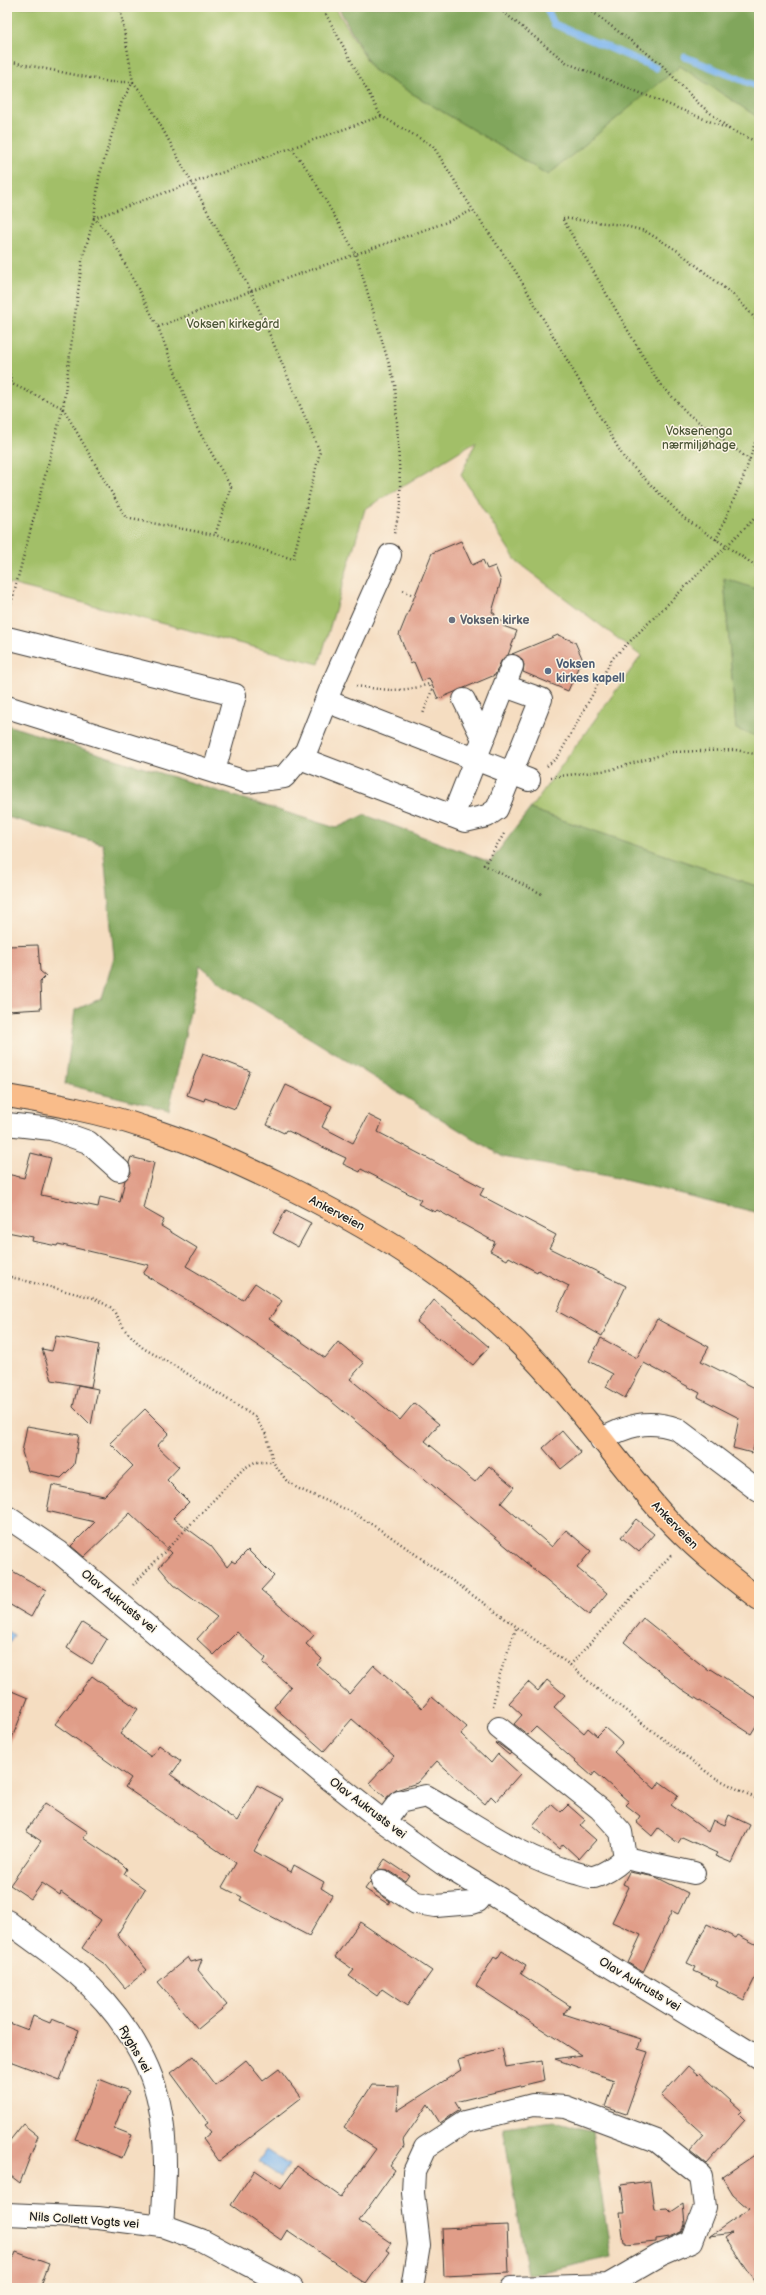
<svg xmlns="http://www.w3.org/2000/svg" width="766" height="2295" viewBox="0 0 766 2295" font-family="'Balsamiq Sans',sans-serif">
<rect width="100%" height="100%" fill="#fcf5e5"/>
<filter id="ink" filterUnits="userSpaceOnUse"><feTurbulence type="fractalNoise" baseFrequency=".025" numOctaves="2"/><feDisplacementMap in="SourceGraphic" scale="8" xChannelSelector="R" yChannelSelector="G"/><feConvolveMatrix kernelMatrix="1 2 1 2 8 2 1 2 1" color-interpolation-filters="sRGB"/></filter>
<filter id="wash" filterUnits="userSpaceOnUse"><feTurbulence type="fractalNoise" baseFrequency=".012" numOctaves="4" result="noise"/><feDisplacementMap in="SourceGraphic" scale="16" xChannelSelector="R" yChannelSelector="G"/><feGaussianBlur stdDeviation="0.9" result="paint"/><feColorMatrix in="noise" values="0 0 0 0 0 0 0 0 0 0 0 0 0 0 0 0 0 1.4 0 .05"/><feComposite in="paint" operator="in"/></filter>
<g filter="url(#wash)">
<rect width="100%" height="100%" fill="#f5ddc1"/>
<!-- green -->
<polygon fill="#a2bf67" stroke="#5f6e42" points="7,7 335,7 373,70 548,175 680,65 759,118 759,590 724,579 736,728 759,737 759,887 530,809 641,656 517,562 461,475 476,441 365,509 319,664 7,583"/>
<!-- forest -->
<g fill="#81a65c" stroke="#4e613c">
<polygon points="338,7 759,7 759,118 680,66 548,175 373,70"/>
<polygon points="724,578 759,590 759,737 736,729"/>
<polygon points="7,725 336,828 365,815 490,862 530,809 759,887 759,1213 608,1176 503,1157 222,984 200,965 169,1110 65,1084 75,1010 102,998 114,957 103,844 7,817"/>
<polygon points="555,2121 592,2131 611,2257 528,2275 503,2127"/>
</g>
<!-- water -->
<g fill="#7eb6ee" stroke="#4d6985">
<polygon points="7,1631 14,1635 7,1648"/>
<polygon points="266,2150 289,2165 281,2177 258,2162"/>
</g>
<g fill="none" stroke-linecap="round" stroke-linejoin="round">
<!-- stream -->
<g stroke="#7eb6ee" stroke-width="7">
<polyline points="546,7 554,24 656,68"/>
<polyline points="685,57 759,87"/>
</g>
</g>
<g id="blocks">
<!-- building -->
<g fill="#e09d88">
<polygon points="461,541 472,565 483,560 487,569 495,566 501,581 492,612 495,614 494,618 504,622 503,626 517,631 508,655 501,661 495,675 438,699 429,678 422,681 414,662 411,664 399,635 432,553"/>
<polygon points="558,635 575,642 582,658 568,691 523,672 524,665 522,659 512,654"/>
<polygon points="38,945 40,971 46,976 40,982 41,1009 7,1011 7,946"/>
<polygon points="203,1053 250,1071 235,1109 205,1098 204,1101 187,1095"/>
<polygon points="286,1085 332,1106 322,1127 353,1143 368,1115 382,1122 378,1132 484,1188 480,1195 556,1235 549,1248 626,1286 602,1336 557,1311 569,1286 538,1270 537,1272 509,1257 507,1260 490,1251 495,1242 437,1210 435,1212 418,1204 421,1200 361,1169 360,1172 343,1164 346,1158 286,1130 284,1133 267,1125"/>
<polygon points="31,1153 51,1158 41,1195 98,1207 100,1197 120,1202 125,1180 131,1173 129,1163 131,1157 154,1163 143,1208 164,1220 161,1226 197,1248 186,1266 243,1300 255,1283 282,1301 269,1319 325,1358 338,1342 364,1363 350,1379 400,1420 414,1403 439,1424 425,1441 475,1482 489,1466 514,1487 501,1503 552,1547 566,1530 591,1551 577,1568 607,1593 589,1615 297,1373 219,1319 143,1274 149,1265 58,1244 57,1246 32,1241 33,1237 7,1232 7,1174 24,1178"/>
<polygon points="286,1210 311,1223 298,1247 273,1233"/>
<polygon points="434,1300 489,1347 473,1365 440,1338 439,1340 417,1322"/>
<polygon points="657,1319 709,1347 701,1361 759,1390 759,1428 752,1453 733,1448 739,1418 698,1397 700,1393 644,1363 625,1398 606,1387 613,1374 589,1361 601,1338 637,1358"/>
<polygon points="56,1336 99,1345 91,1387 52,1380 42,1349 52,1351"/>
<polygon points="78,1385 98,1389 91,1425 73,1407"/>
<polygon points="145,1409 169,1433 157,1446 179,1467 167,1480 189,1502 173,1518 211,1546 227,1567 232,1561 235,1563 248,1550 274,1576 261,1590 314,1635 306,1644 322,1659 317,1665 349,1694 374,1665 422,1708 432,1697 467,1727 461,1734 491,1763 498,1754 520,1774 496,1801 491,1796 485,1804 437,1761 417,1783 396,1790 386,1798 369,1783 394,1756 352,1719 324,1751 274,1707 291,1687 263,1663 266,1658 237,1632 214,1655 197,1639 217,1617 174,1585 159,1567 172,1553 130,1513 84,1557 71,1546 95,1522 47,1511 52,1485 104,1496 133,1466 110,1443"/>
<polygon points="27,1426 79,1435 74,1465 61,1478 28,1471 22,1452"/>
<polygon points="562,1431 581,1453 561,1469 543,1448"/>
<polygon points="636,1519 654,1534 639,1552 621,1537"/>
<polygon points="7,1568 46,1590 31,1617 7,1603"/>
<polygon points="643,1618 709,1671 711,1669 759,1700 759,1721 751,1734 680,1688 624,1642"/>
<polygon points="82,1623 107,1639 92,1664 67,1648"/>
<polygon points="92,1676 138,1709 120,1734 151,1757 159,1745 181,1761 171,1775 237,1821 257,1785 283,1799 254,1851 291,1872 294,1865 324,1882 321,1888 332,1895 309,1936 240,1900 242,1897 222,1887 236,1863 125,1787 131,1778 55,1724"/>
<polygon points="547,1680 565,1695 554,1707 584,1733 588,1728 597,1736 605,1728 622,1743 614,1752 655,1789 660,1782 678,1795 671,1805 708,1832 713,1820 725,1825 729,1815 750,1825 732,1863 715,1856 717,1853 682,1837 678,1843 658,1828 652,1836 636,1822 640,1816 626,1805 629,1802 595,1772 592,1776 536,1727 528,1735 514,1724 522,1715 509,1703 528,1682 538,1691"/>
<polygon points="7,1689 28,1698 8,1748 7,1748"/>
<polygon points="497,1743 511,1753 509,1755 496,1744"/>
<polygon points="45,1803 88,1832 83,1838 122,1864 127,1869 124,1874 145,1889 117,1935 147,1970 125,1988 106,1965 82,1948 101,1920 61,1892 60,1895 42,1883 31,1899 10,1885 41,1841 26,1831"/>
<polygon points="552,1804 561,1812 568,1805 585,1820 580,1826 596,1840 579,1859 563,1844 559,1849 533,1826"/>
<polygon points="385,1859 409,1875 405,1881 388,1870 378,1869"/>
<polygon points="629,1872 656,1877 688,1893 678,1914 672,1911 643,1972 628,1963 641,1935 612,1922 629,1887 623,1884"/>
<polygon points="370,1882 375,1891 390,1901 388,1904 365,1889"/>
<polygon points="360,1922 432,1971 407,2006 382,1989 377,1996 349,1976 354,1970 335,1957"/>
<polygon points="707,1924 736,1938 738,1935 759,1946 759,1970 744,2000 716,1986 718,1982 694,1971 696,1967 687,1963"/>
<polygon points="502,1951 526,1966 521,1974 570,2006 564,2014 641,2039 638,2049 648,2052 626,2114 605,2107 614,2080 555,2059 581,2055 476,1986 494,1957 497,1959"/>
<polygon points="188,1957 191,1962 202,1959 198,1970 227,2005 198,2029 158,1982"/>
<polygon points="33,2016 50,2023 52,2019 79,2030 60,2080 7,2060 7,2022 28,2030"/>
<polygon points="502,2048 506,2067 542,2061 545,2080 455,2102 460,2110 440,2123 428,2104 403,2140 404,2146 390,2166 395,2170 359,2221 391,2243 386,2250 389,2252 366,2284 287,2230 281,2240 231,2205 255,2170 281,2188 297,2166 341,2197 376,2149 344,2128 372,2085 399,2086 397,2111 461,2070 458,2060"/>
<polygon points="193,2056 215,2085 246,2060 263,2081 279,2069 301,2098 219,2161 203,2139 211,2132 205,2125 208,2123 171,2073"/>
<polygon points="688,2066 698,2075 700,2073 742,2111 739,2114 745,2120 706,2164 690,2151 704,2135 661,2096"/>
<polygon points="99,2079 129,2091 114,2128 132,2135 122,2158 75,2139"/>
<polygon points="23,2124 38,2136 20,2183 7,2173 7,2144"/>
<polygon points="759,2152 759,2287 725,2238 732,2233 710,2236 749,2209 733,2195 722,2177"/>
<polygon points="650,2181 654,2209 667,2208 671,2212 683,2204 685,2224 682,2232 670,2237 656,2239 656,2242 626,2245 626,2243 624,2243 620,2213 625,2213 621,2185"/>
<polygon points="507,2225 509,2273 444,2276 442,2228"/>
<polygon points="16,2252 49,2264 40,2288 7,2288 7,2263 11,2265"/>
</g>
</g>
</g>
<g filter="url(#ink)">
<use href="#blocks" fill-opacity="0" stroke="#3d3935" stroke-width="1"/>
<g fill="none" stroke-linecap="round" stroke-linejoin="round">
<defs>
<g id="minor">
<polyline points="7,638 235,695 214,771"/>
<polyline points="464,700 483,739"/>
<polyline points="326,701 529,780"/>
<polyline points="7,707 246,782 284,777 306,751 333,683 390,555"/>
<polyline points="300,758 465,821 487,816 497,809 541,699 505,686"/>
<polyline points="453,816 512,666"/>
<polyline points="7,1124 51,1129 88,1142 119,1170"/>
<path d="M601,1440C627,1425 648,1419 677,1429L759,1491"/>
<polyline points="7,1517 59,1552 323,1774 384,1822 443,1864 759,2058"/>
<path d="M384,1822L399,1802L426,1796C475,1824 521,1859 576,1873C581,1874 589,1878 594,1877C606,1874 616,1866 625,1858L621,1832L600,1809L499,1728"/>
<polyline points="625,1858 694,1873"/>
<polyline points="382,1881 416,1903 436,1906 472,1903 478,1901 486,1891"/>
<path d="M7,1921C30,1939 55,1955 77,1974C114,2006 149,2054 159,2103C168,2143 165,2185 162,2226"/>
<polyline points="7,2214 98,2218 162,2226 201,2240 292,2288"/>
<polyline points="412,2288 419,2245 413,2193 414,2172 425,2148 465,2122 533,2105 566,2107 657,2141 701,2176 705,2207 692,2241 660,2255 608,2285 511,2288"/>
</g>
<path id="major" d="M7,1096C53,1104 99,1112 143,1127C190,1141 233,1161 277,1182C372,1228 461,1281 533,1358C579,1406 617,1462 661,1512C690,1545 725,1573 759,1599"/>
</defs>
<!-- minor casing -->
<use href="#minor" stroke="#3d3935" stroke-width="24"/>
<!-- major casing -->
<use href="#major" stroke="#3d3935" stroke-width="24"/>
<!-- path -->
<g stroke="#3d3935" stroke-width="2.5" stroke-dasharray="1 3" stroke-linecap="butt">
<polyline points="322,7 381,116 433,146 473,210 516,272 624,458 684,518 759,568"/>
<polyline points="497,7 567,63 731,130"/>
<polyline points="586,7 660,63 698,103 731,130 759,143"/>
<polyline points="7,61 110,82 133,82 145,97 251,291 320,452 293,559 215,535 126,518 63,408 82,261 94,218 99,177 122,101 133,82 120,7"/>
<polyline points="381,116 94,218 111,237 158,327 251,291 447,222 473,210"/>
<polyline points="292,149 310,173 356,254 395,384 401,503 394,534"/>
<polyline points="158,327 196,426 231,487 215,535"/>
<polyline points="7,362 12,384 63,408 8,615"/>
<polyline points="750,460 688,414 657,380 562,218 622,225 645,231 678,251 737,298 759,323"/>
<polyline points="716,540 744,476 759,431"/>
<polyline points="403,590 411,594"/>
<path d="M356,686C384,690 402,693 429,684L432,690L423,714"/>
<polyline points="547,766 558,757 612,659 759,514"/>
<polyline points="551,777 610,770 671,752 736,750 759,755"/>
<polyline points="504,834 484,865 542,894"/>
<polyline points="7,1276 93,1298 112,1308 125,1330 143,1348 180,1369 255,1417 267,1436 273,1462 286,1480 297,1488 352,1512 387,1534 570,1665 597,1689 712,1776 759,1800"/>
<polyline points="133,1585 243,1469 255,1462 273,1462"/>
<polyline points="570,1665 671,1555"/>
<polyline points="493,1706 497,1682 517,1626"/>
</g>
<!-- minor -->
<use href="#minor" stroke="#fff" stroke-width="22"/>
<!-- major -->
<use href="#major" stroke="#f9bc8a" stroke-width="22"/>
</g>
</g>
<!-- markers -->
<circle fill="#6b7280" stroke="#fcf5e5" stroke-width="1.5" cx="452" cy="620" r="4"/>
<circle fill="#5c6f8a" stroke="#fcf5e5" stroke-width="1.5" cx="548" cy="671" r="4"/>
<g text-anchor="middle" stroke-width="3" stroke-linejoin="round" paint-order="stroke">
<!-- park labels -->
<g font-size="12" fill="#4b5536" stroke="#fcf5e5">
<text x="233" y="328">Voksen kirkegård</text>
<text x="699" y="435">Voksenenga<tspan x="699" dy="14">nærmiljøhage</tspan></text>
</g>
<!-- worship labels -->
<g font-size="12" font-weight="bold" fill="#5b616d" stroke="#fcf5e5" text-anchor="start">
<text x="460" y="624">Voksen kirke</text>
</g>
<!-- service labels -->
<g font-size="12" font-weight="bold" fill="#4e5e75" stroke="#fcf5e5" text-anchor="start">
<text x="556" y="668">Voksen<tspan x="556" dy="14">kirkes kapell</tspan></text>
</g>
<!-- street labels -->
<g font-size="12" fill="#1c1c1c" stroke="#fcf5e5">
<text transform="translate(337 1213) rotate(28)" y="4">Ankerveien</text>
<text transform="translate(675 1525) rotate(46)" y="4">Ankerveien</text>
<text transform="translate(119 1601) rotate(39)" y="4">Olav Aukrusts vei</text>
<text transform="translate(368 1808) rotate(37)" y="4">Olav Aukrusts vei</text>
<text transform="translate(640 1984) rotate(31)" y="4">Olav Aukrusts vei</text>
<text transform="translate(135 2049) rotate(60)" y="4">Ryghs vei</text>
<text transform="translate(84 2220) rotate(4)" y="4">Nils Collett Vogts vei</text>
</g>
</g>
<!-- margin -->
<rect width="766" height="2295" fill="none" stroke="#fcf5e5" stroke-width="24"/>
</svg>
